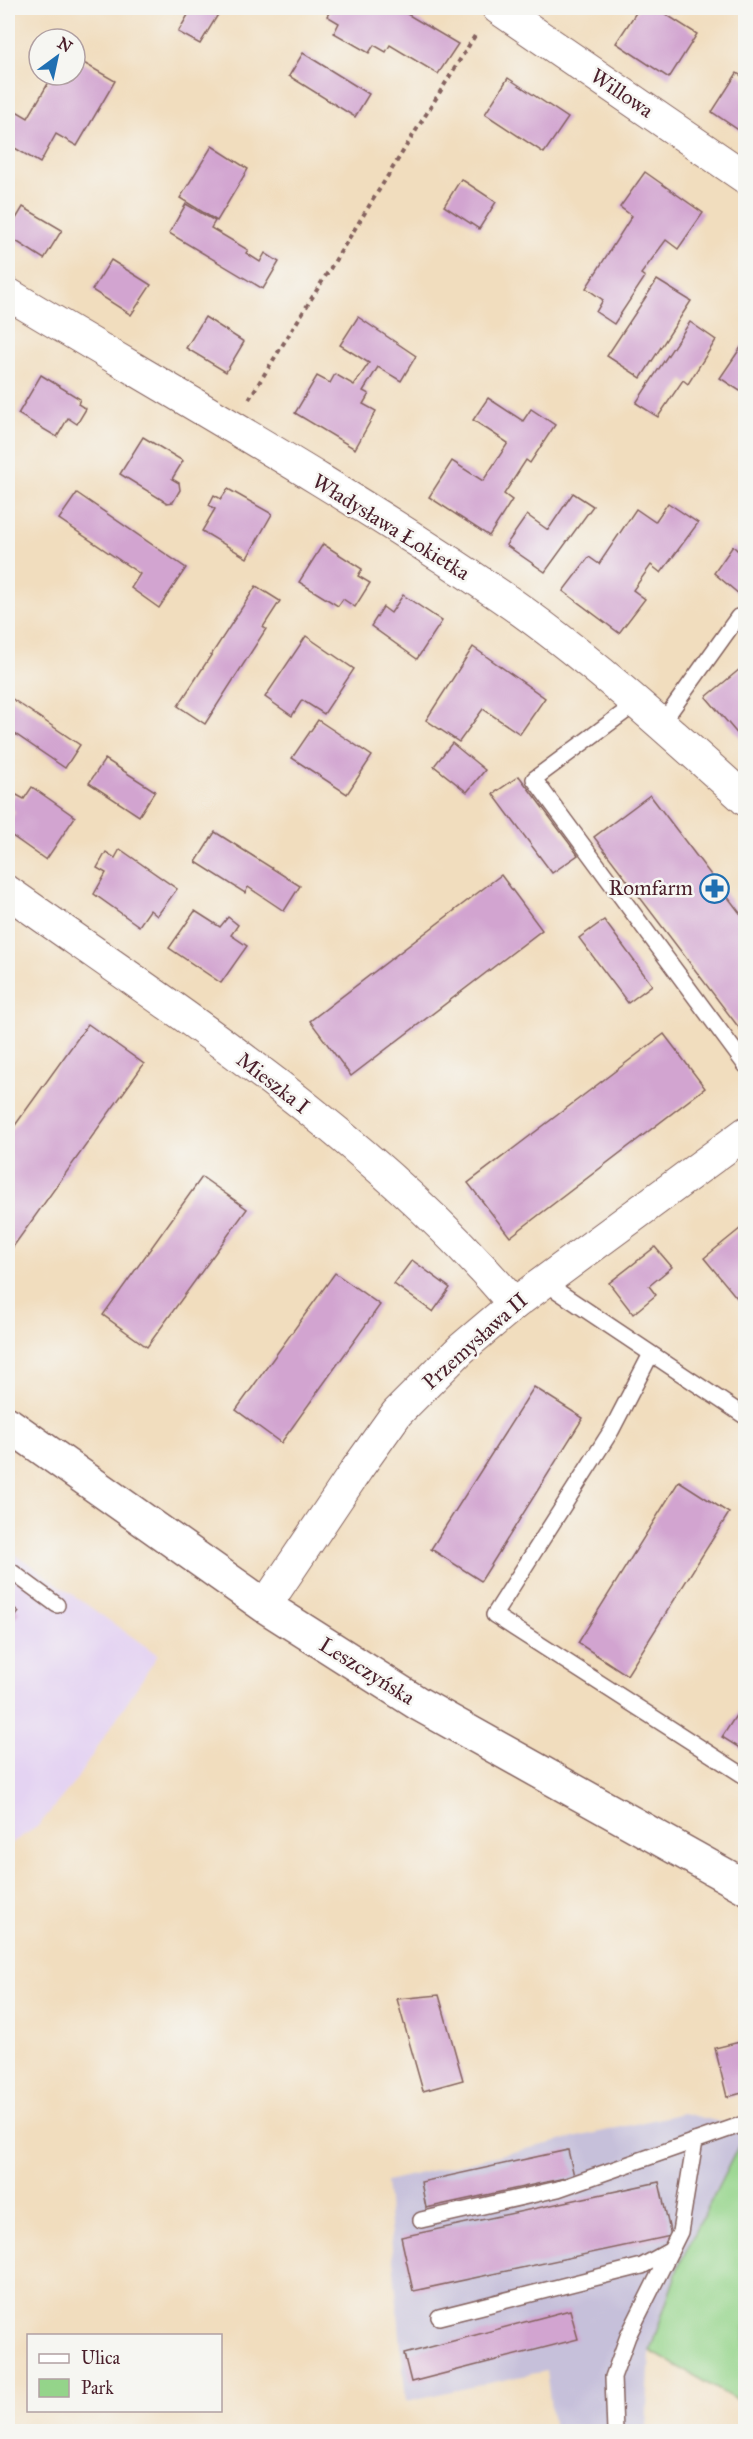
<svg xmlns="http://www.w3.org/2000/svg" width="753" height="2439" viewBox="0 0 753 2439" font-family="'IM FELL Great Primer',serif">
<rect width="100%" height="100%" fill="#f6f6f2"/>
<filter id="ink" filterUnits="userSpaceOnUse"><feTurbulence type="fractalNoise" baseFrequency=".0167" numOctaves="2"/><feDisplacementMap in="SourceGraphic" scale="12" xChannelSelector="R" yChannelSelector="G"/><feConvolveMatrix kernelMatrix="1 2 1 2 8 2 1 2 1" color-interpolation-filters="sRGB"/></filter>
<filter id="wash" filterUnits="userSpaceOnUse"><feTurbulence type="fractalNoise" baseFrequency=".008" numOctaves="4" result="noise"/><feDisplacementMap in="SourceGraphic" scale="24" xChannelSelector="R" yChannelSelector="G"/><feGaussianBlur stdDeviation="1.35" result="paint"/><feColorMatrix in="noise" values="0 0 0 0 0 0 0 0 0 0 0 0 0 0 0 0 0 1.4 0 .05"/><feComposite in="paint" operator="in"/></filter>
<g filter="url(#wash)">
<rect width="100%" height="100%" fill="#f1ddbe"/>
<!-- built -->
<polygon fill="#e4d3f2" points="8,1549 158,1655 74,1783 37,1827 8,1845"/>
<!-- industrial -->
<polygon fill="#c6c0da" points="683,2113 745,2128 745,2133 682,2259 650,2351 646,2431 554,2431 546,2371 406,2401 386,2181"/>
<!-- green -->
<polygon fill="#94d48a" stroke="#6f7a5a" stroke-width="1.5" points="745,2133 745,2405 650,2351 679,2265"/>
<g id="blocks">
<!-- building -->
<g fill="#d2a4d0">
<polygon points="176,8 222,8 200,44 178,32 188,15"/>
<polygon points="332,8 397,8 458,44 438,74 390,45 386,52 374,45 369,53 334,33 339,23 327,16"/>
<polygon points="639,8 656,8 697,34 669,78 616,43"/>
<polygon points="303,53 369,94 355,117 289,76"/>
<polygon points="75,58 115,81 77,146 56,134 40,163 8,144 8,106 28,118 53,75 75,75"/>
<polygon points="737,73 746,79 746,135 712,112"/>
<polygon points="508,78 568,118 544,153 485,114"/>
<polygon points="212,146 248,169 217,221 180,198"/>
<polygon points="645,172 703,213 678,249 666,240 641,274 645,277 614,324 596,312 603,300 586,288 632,216 620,207"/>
<polygon points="461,179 496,202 479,229 444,206"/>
<polygon points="186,204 215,221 211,228 248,250 246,253 260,262 265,253 279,262 263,289 169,233"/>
<polygon points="23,207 62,230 44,259 8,236 8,232"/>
<polygon points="111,260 151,285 131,315 92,290"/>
<polygon points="657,280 691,301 641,378 607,356"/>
<polygon points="205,317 244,342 226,372 186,348"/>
<polygon points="358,317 416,356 401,381 378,367 363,391 369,394 363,404 376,411 355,449 295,413 317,376 330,383 335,374 354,385 369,363 340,345"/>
<polygon points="690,322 716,340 688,384 683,380 658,417 636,403"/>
<polygon points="746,340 746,383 740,391 720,378"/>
<polygon points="41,375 80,399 78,404 86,409 77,424 68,418 57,437 18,414"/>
<polygon points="488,398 523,421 531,409 555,425 530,463 526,460 504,494 512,500 489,536 429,497 452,461 483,481 508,443 473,420"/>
<polygon points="143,437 183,461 172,479 179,483 180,490 173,502 167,503 120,474"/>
<polygon points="228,489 272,514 247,558 202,531 215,509 209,505 214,495 221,499"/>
<polygon points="77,493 186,568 159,608 131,588 140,574 59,519"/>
<polygon points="573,493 593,506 545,572 506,545 527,515 548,530"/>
<polygon points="668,503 698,523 661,573 651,565 633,590 645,599 619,633 563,591 589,557 599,564 636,509 655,522"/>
<polygon points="746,541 746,600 714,573 733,546 738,551"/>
<polygon points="323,544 362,569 358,576 370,583 355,607 343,599 338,606 299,582"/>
<polygon points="256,586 280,601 263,627 266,629 205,724 178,706"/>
<polygon points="403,595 442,621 417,659 371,626 383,607 391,613"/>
<polygon points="306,636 354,669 324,714 302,700 292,716 265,697"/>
<polygon points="473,647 545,698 520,734 483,709 459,742 426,720"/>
<polygon points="746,664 746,744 706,697"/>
<polygon points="8,696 80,745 65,768 8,729"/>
<polygon points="318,720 372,756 347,794 292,758"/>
<polygon points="452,743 485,770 467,792 434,766"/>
<polygon points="105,759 155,791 139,816 89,783"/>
<polygon points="519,776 578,855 552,873 493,794"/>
<polygon points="32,787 75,817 46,860 8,833 8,823 15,812 8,805 15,794 24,799"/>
<polygon points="650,795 746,921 746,1037 594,837"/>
<polygon points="215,832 300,886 284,911 248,887 245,893 196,862"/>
<polygon points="120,849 177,889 157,916 150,910 139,926 94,894 106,873 97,868 106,852 115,858"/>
<polygon points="501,875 542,930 351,1076 310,1021"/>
<polygon points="195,911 220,927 228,917 238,925 231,935 247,946 221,983 169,948"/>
<polygon points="604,920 652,985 628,1003 579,938"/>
<polygon points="88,1024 144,1064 8,1254 8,1135"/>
<polygon points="664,1034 705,1088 510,1237 468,1183"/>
<polygon points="202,1177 247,1209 147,1347 103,1315"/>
<polygon points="746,1224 746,1309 704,1258"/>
<polygon points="655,1247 672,1267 649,1286 656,1295 633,1314 609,1283"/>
<polygon points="412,1260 450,1288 433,1312 394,1284"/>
<polygon points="335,1273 380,1305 281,1443 236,1410"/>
<polygon points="534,1387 583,1418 481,1581 431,1549"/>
<polygon points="679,1481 729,1513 627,1675 578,1643"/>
<polygon points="8,1603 19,1612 8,1627"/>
<polygon points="746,1700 746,1752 722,1737"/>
<polygon points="439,1995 463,2080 423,2091 397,1999"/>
<polygon points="744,2041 746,2092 727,2097 715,2048"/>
<polygon points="568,2150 574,2176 426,2208 421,2182"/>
<polygon points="659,2182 671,2236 413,2291 401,2237"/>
<polygon points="570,2310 578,2339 411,2382 404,2354"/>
</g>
</g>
</g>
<g filter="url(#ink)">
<use href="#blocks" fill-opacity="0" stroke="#84625e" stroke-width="1.5"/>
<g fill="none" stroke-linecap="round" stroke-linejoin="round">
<defs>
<g id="lane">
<polyline points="638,702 534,779 746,1066"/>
<polyline points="662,723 738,617 746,623"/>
<polyline points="544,1282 746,1417"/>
<polyline points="651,1354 611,1431 494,1615 746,1777"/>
<polyline points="8,1569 57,1605"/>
<polyline points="421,2220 558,2189 746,2123"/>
<polyline points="439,2317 642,2266 671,2250"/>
<polyline points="615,2432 613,2377 628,2336 680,2232 695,2141"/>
</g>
<g id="street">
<polyline points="498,8 746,178"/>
<path d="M8,294C173,393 343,488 502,597C589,657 667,729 746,800"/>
<path d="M8,892C185,1017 372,1137 514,1304"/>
<polyline points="265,1606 357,1469 397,1413 461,1349 514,1304 746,1133"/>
</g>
<polyline id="secondary" points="8,1424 265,1606 419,1704 746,1887"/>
</defs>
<!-- lane casing -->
<use href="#lane" stroke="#84625e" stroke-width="18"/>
<!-- street casing -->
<use href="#street" stroke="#84625e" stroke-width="34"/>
<!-- secondary casing -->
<use href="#secondary" stroke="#84625e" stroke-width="36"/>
<!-- path -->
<polyline stroke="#84625e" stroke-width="4" stroke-dasharray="4.5 4.5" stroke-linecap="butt" points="249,399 476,34"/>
<!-- lane -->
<use href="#lane" stroke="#fff" stroke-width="15"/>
<!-- street -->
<use href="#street" stroke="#fff" stroke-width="32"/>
<!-- secondary -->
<use href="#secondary" stroke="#fff" stroke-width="33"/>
</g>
</g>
<!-- icons -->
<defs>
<symbol id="pharmacy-ring" viewBox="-11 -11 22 22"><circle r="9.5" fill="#f6f6f2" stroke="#1f6fb2" stroke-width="1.5"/><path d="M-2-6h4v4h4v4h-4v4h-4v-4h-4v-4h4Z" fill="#1f6fb2"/></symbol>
</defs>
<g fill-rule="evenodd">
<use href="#pharmacy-ring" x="698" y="872" width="33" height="33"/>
</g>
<g text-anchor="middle" stroke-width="5" stroke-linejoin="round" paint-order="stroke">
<!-- street labels -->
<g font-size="21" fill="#4a1f2b" stroke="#f6f6f2">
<text transform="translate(622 93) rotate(34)" y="7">Willowa</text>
<text transform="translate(391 527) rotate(32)" y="7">Władysława Łokietka</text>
<text transform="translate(273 1083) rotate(38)" y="7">Mieszka I</text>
<text transform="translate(475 1341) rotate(-42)" y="7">Przemysława II</text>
<text transform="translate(367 1671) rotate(32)" y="7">Leszczyńska</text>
</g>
<!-- poi labels -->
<g font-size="21" fill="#4a1f2b" stroke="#f6f6f2" text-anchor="end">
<text x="693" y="895">Romfarm</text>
</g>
</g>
<!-- margin -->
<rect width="753" height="2439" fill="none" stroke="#f6f6f2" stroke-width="30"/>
<!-- legend -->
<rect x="27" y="2334" width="195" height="78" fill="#f6f6f2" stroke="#b1a0a2" stroke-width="1.5"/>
<rect x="39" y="2354" width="30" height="9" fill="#ffffff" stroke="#b1a0a2" stroke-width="1.5"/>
<text x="81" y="2364" font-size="18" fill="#4a1f2b">Ulica</text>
<rect x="39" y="2379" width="30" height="18" fill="#94d48a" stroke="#b1a0a2" stroke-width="1.5"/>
<text x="81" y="2394" font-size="18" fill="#4a1f2b">Park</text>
<!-- north arrow -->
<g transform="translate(57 57) rotate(33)"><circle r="28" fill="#f6f6f2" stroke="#b1a0a2" stroke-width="1.5"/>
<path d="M0-4.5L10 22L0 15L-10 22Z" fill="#1f6fb2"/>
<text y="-9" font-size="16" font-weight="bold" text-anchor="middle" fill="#4a1f2b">N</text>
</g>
</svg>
